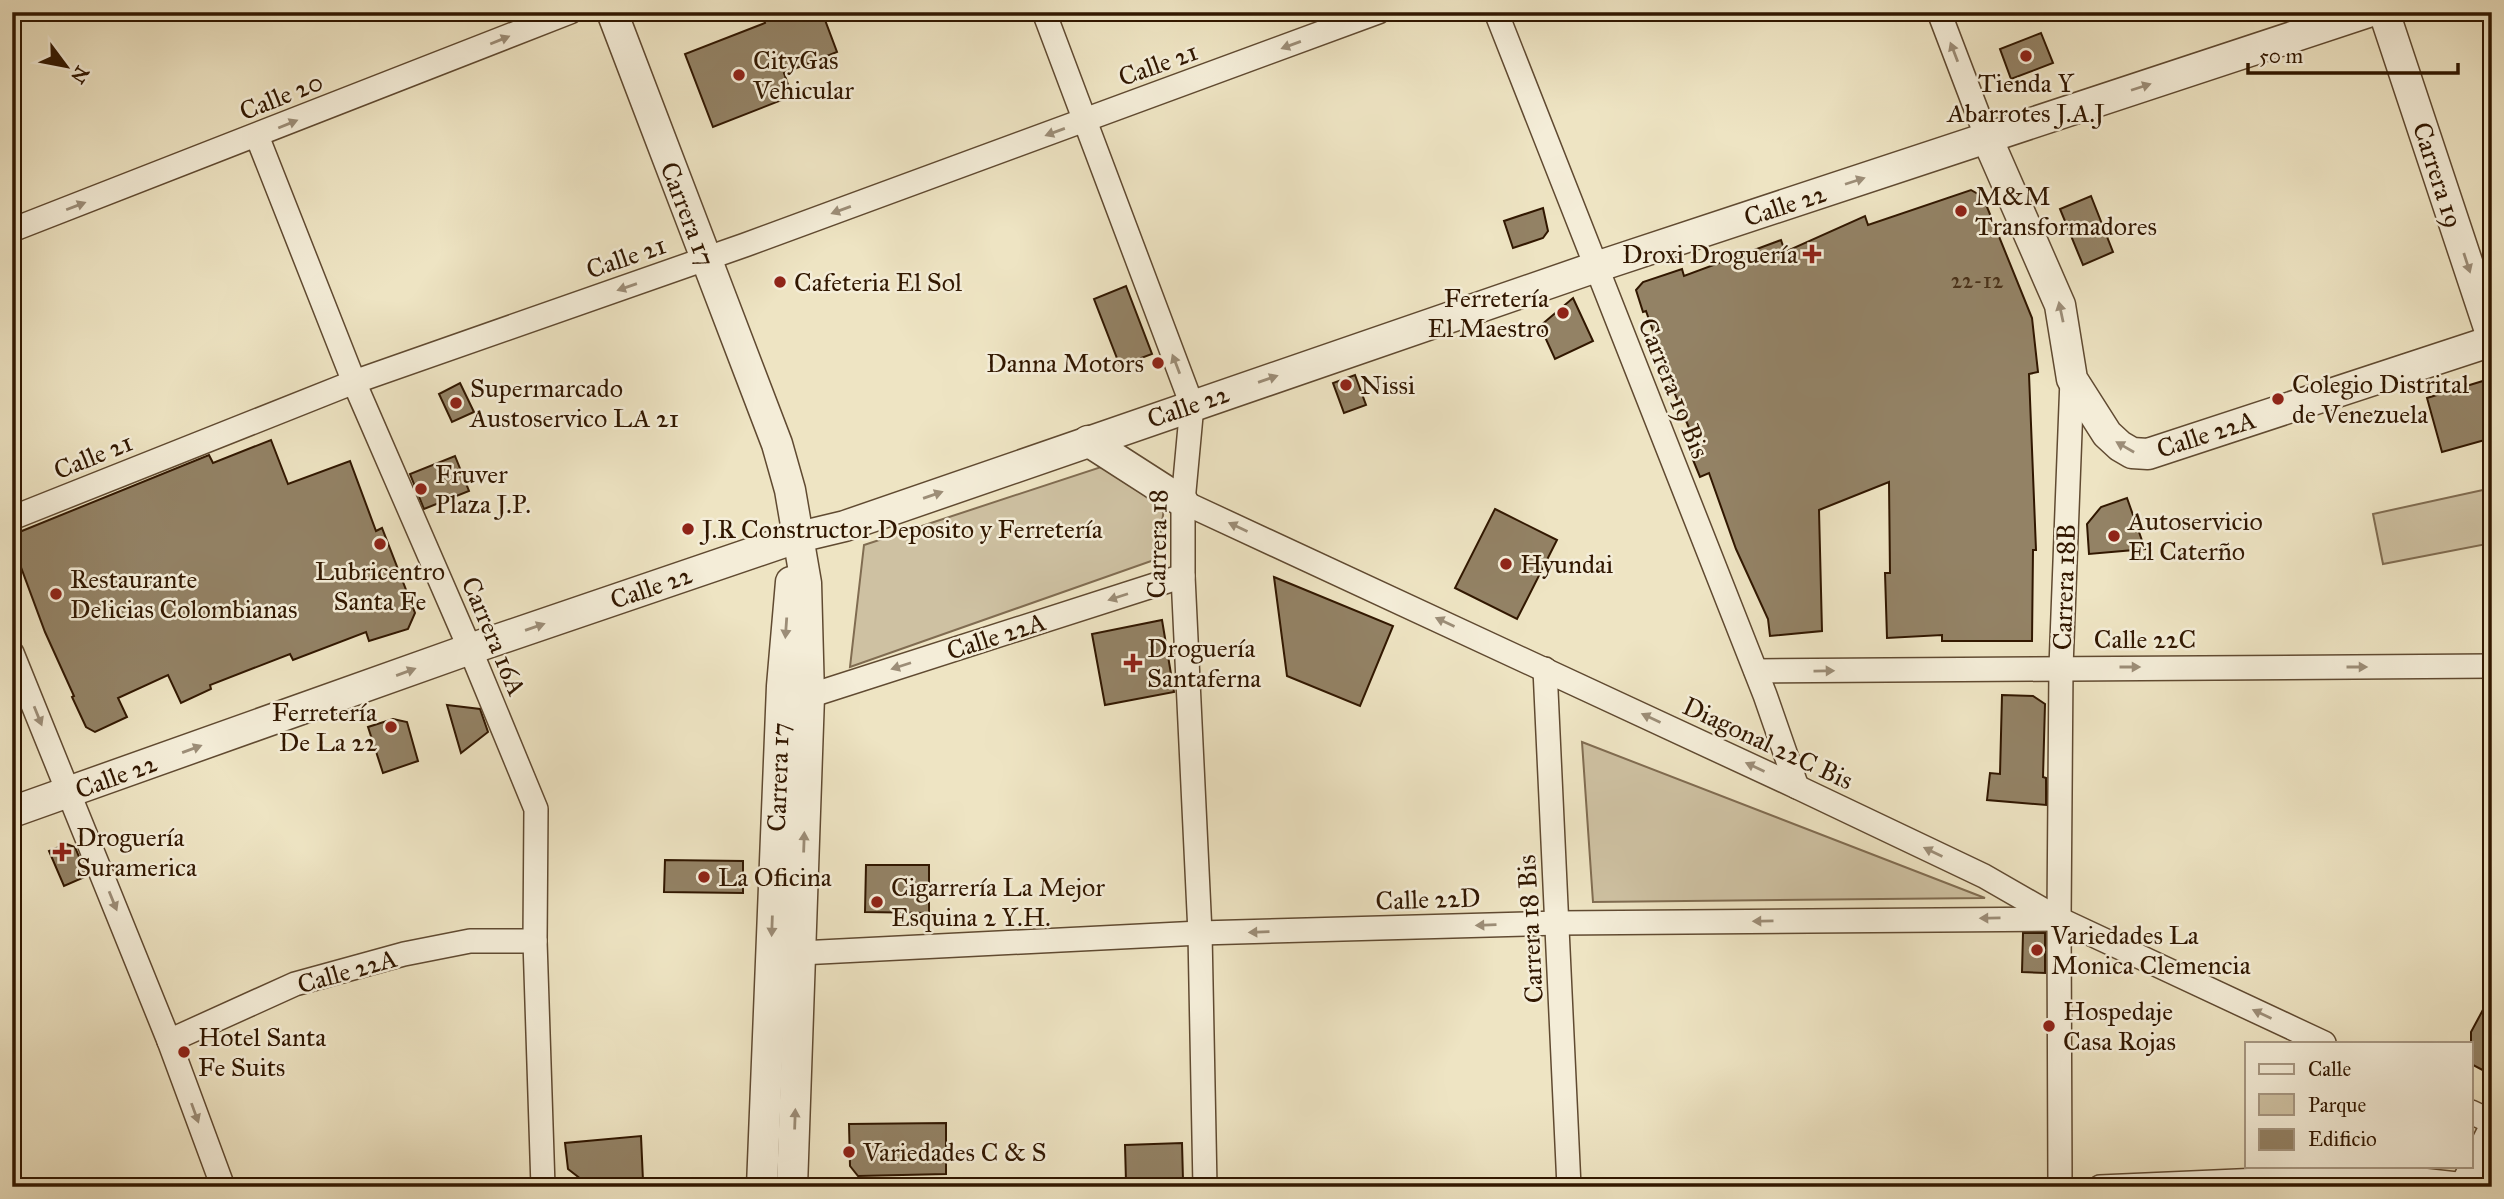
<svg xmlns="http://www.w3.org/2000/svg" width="2504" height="1199" viewBox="0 0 2504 1199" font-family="'IM FELL Great Primer',serif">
<rect width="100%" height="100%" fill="#eee4c3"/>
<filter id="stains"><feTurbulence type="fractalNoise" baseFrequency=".00286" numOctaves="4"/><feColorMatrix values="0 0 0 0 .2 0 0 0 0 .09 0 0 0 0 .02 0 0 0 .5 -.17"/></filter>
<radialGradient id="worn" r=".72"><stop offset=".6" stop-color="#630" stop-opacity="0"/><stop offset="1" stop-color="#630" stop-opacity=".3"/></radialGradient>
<!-- green -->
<g fill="#cec1a2" stroke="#806c51" stroke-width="2">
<polygon points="1101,467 1164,508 1157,559 850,667 864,545"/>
<polygon points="2492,488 2492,543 2383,564 2373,514"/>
<polygon points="1582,742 1985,898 1593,902"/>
</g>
<!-- building -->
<g fill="#938265" stroke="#311700" stroke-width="2">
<polygon points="762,12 822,12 837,52 784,73 792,96 713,127 685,54 765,23"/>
<polygon points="2041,33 2053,63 2011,79 2000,49"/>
<polygon points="1971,190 1983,197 2032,318 2038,372 2029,374 2036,550 2033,550 2032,641 1942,641 1942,635 1887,638 1885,573 1890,573 1889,482 1819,510 1822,631 1770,636 1768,619 1736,549 1709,473 1700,477 1691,455 1699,452 1660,358 1662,357 1646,311 1643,312 1636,290 1643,282 1682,269 1684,276 1781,240 1785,252 1865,216 1868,225"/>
<polygon points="2091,196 2113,252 2083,265 2060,209"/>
<polygon points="1543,208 1548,231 1543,238 1513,248 1504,221"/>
<polygon points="1126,286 1152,354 1120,366 1094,299"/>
<polygon points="1573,298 1593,341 1555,359 1540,326"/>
<polygon points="1355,375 1366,405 1344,413 1333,383"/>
<polygon points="2486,380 2492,398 2492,438 2442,452 2427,398"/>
<polygon points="460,383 474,412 452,422 439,394"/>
<polygon points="271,440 288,484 350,461 376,531 382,528 415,613 408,629 369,641 366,632 293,660 290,654 210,685 211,689 181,703 168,675 118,698 127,717 95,732 86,727 72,697 74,696 45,632 12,543 12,535 209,455 213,463"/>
<polygon points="455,456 469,491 424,509 410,474"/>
<polygon points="2127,498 2145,549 2089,554 2087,524 2101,507"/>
<polygon points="1495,509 1557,540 1517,619 1455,588"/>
<polygon points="1274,577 1393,626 1360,706 1287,676"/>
<polygon points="1162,620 1174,692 1105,705 1092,634"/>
<polygon points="2002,695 2033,696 2045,704 2043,777 2046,778 2046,805 1987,800 1990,773 2000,774"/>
<polygon points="447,705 480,709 488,732 461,753"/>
<polygon points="393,719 407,722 418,761 383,773 368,727"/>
<polygon points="66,844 75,847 87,876 64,886 49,851"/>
<polygon points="665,860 743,861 743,893 664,892"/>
<polygon points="866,865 929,865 929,913 865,912"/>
<polygon points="2023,933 2045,933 2045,973 2022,972"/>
<polygon points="2492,993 2492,1075 2471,1064 2471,1032"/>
<polygon points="946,1123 946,1174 858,1176 850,1166 849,1124"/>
<polygon points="641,1136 643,1181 586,1183 568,1169 565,1143"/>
<polygon points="1182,1143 1183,1180 1126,1182 1125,1145"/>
</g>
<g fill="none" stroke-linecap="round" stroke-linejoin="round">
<defs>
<g id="minor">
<polyline points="1044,12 1192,405 1183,502 1183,576 1200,933 1205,1187"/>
<polyline points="1496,12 1765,695 1797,787"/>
<polyline points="1939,12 1987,138"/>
<polyline points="257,136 354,382 470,649 536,809 535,941 543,1187"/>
<polyline points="12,230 570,12"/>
<polyline points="1183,502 1797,787 1984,876 2059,919 2324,1043"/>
<polyline points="12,518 354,382 745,245 1378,12"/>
<polyline points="12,653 169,1041 223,1187"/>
<polyline points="1545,669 1569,1187"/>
<polyline points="1756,671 2492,666"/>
<polyline points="809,696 1183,576"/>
<polyline points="800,953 1200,933 1558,923 2055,919"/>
<polyline points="169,1041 295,984 404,954 470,941 535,941"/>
<polyline points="2471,1112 2492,1122"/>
<polyline points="2060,1187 2059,919 2061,667 2072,379"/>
<polyline points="2100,1187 2377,1175 2466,1185"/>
</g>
<g id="tertiary">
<polyline points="612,12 777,444 790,490 806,583 809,696 792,1187"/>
<polyline points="2384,12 2492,337"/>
<polyline points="1987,138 2060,305 2072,379 2107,434 2120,446 2132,453 2148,454 2492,341"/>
<polyline points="1088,441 1183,502"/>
<polyline points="12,812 470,649 799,537 845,526 1596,267 2368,12"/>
<polyline points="762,1187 782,686 791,582"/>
<polyline points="2465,1187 2492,1133"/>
</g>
</defs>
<!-- minor casing -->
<use href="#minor" stroke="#604a31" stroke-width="26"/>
<!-- tertiary casing -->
<use href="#tertiary" stroke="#604a31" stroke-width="33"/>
<!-- minor -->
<use href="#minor" stroke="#f4edd8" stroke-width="23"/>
<!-- tertiary -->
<use href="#tertiary" stroke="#f4edd8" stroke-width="30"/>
</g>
<!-- one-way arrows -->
<defs><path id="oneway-solid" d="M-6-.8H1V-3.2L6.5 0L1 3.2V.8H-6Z" transform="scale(1.75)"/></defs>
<g fill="#9c8d77">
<use href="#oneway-solid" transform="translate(500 40) rotate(-22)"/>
<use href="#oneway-solid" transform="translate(1291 45) rotate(160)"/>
<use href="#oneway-solid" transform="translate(1954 52) rotate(-111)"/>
<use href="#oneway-solid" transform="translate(2141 87) rotate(-18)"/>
<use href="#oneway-solid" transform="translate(288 124) rotate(-22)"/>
<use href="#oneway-solid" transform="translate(1055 132) rotate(160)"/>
<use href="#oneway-solid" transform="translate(1855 181) rotate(-18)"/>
<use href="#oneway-solid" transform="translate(76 206) rotate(-21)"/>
<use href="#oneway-solid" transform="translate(841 210) rotate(160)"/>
<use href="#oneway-solid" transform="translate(2467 263) rotate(72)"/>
<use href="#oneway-solid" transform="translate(627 287) rotate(161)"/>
<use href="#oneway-solid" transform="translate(2061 312) rotate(-102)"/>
<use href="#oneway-solid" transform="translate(1176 364) rotate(-111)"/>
<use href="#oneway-solid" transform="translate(1268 379) rotate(-19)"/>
<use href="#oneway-solid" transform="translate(2125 447) rotate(-150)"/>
<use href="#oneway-solid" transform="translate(933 495) rotate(-19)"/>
<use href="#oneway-solid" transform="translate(1238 527) rotate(-155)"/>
<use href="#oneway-solid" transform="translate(1118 597) rotate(162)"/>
<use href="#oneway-solid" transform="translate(1445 622) rotate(-155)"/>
<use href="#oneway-solid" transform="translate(535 627) rotate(-19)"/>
<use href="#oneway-solid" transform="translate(786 628) rotate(94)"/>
<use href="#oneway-solid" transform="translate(901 666) rotate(162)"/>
<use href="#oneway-solid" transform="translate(2130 667)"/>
<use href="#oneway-solid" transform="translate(2357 667)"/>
<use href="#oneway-solid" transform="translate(1824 671) rotate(-1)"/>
<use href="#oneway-solid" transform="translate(406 672) rotate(-20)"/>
<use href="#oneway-solid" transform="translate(38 716) rotate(68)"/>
<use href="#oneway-solid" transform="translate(1651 718) rotate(-155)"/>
<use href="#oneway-solid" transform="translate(192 749) rotate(-20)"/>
<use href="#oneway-solid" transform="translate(1755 767) rotate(-155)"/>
<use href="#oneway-solid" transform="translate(804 842) rotate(-88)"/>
<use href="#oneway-solid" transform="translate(1933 852) rotate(-154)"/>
<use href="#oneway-solid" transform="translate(113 901) rotate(68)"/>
<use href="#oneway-solid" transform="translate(1990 918) rotate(179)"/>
<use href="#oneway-solid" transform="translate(1763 921) rotate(179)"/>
<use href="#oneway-solid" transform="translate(1486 925) rotate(178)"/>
<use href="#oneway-solid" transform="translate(772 926) rotate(92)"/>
<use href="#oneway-solid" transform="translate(1259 932) rotate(178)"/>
<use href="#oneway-solid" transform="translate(2262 1014) rotate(-155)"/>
<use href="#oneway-solid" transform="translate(195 1113) rotate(70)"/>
<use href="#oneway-solid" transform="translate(795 1119) rotate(-88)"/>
</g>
<!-- markers -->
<g fill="#8f2418" stroke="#f4edd8" stroke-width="2.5">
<circle cx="2026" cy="56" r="7"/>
<circle cx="739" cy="75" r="7"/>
<circle cx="1961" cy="211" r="7"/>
<path d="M1808.5 243.5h7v7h7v7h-7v7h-7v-7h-7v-7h7z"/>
<circle cx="780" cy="282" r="7"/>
<circle cx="1563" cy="313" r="7"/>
<circle cx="1158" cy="363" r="7"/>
<circle cx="1346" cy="385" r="7"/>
<circle cx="2278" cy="399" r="7"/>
<circle cx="456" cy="403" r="7"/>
<circle cx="421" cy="489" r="7"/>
<circle cx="688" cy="529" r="7"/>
<circle cx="2114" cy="536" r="7"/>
<circle cx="380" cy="544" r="7"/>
<circle cx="1506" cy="564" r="7"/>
<circle cx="56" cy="594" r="7"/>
<path d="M1129.5 652.5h7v7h7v7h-7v7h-7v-7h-7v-7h7z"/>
<circle cx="391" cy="727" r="7"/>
<path d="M58.5 841.5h7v7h7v7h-7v7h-7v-7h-7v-7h7z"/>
<circle cx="704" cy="877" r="7"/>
<circle cx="877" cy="902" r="7"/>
<circle cx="2037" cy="950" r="7"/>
<circle cx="2049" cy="1026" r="7"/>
<circle cx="184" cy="1052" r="7"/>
<circle cx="849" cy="1152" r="7"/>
</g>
<g text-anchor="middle" stroke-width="5" stroke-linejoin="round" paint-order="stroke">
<!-- number labels -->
<g font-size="23" fill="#4a3219">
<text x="1977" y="288">22-12</text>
</g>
<!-- poi labels -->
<g font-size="26" fill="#311700" stroke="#f4edd8" text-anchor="start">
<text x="753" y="69">CityGas<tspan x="753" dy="30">Vehicular</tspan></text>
<text x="2026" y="92" text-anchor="middle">Tienda Y<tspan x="2026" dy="30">Abarrotes J.A.J</tspan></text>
<text x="1975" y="205">M&amp;M<tspan x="1975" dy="30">Transformadores</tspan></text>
<text x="1798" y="263" text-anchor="end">Droxi Droguería</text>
<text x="794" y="291">Cafeteria El Sol</text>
<text x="1549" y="307" text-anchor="end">Ferretería<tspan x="1549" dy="30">El Maestro</tspan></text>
<text x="1144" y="372" text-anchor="end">Danna Motors</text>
<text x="2292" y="393">Colegio Distrital<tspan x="2292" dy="30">de Venezuela</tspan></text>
<text x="1360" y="394">Nissi</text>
<text x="470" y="397">Supermarcado<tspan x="470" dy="30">Austoservico LA 21</tspan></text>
<text x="435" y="483">Fruver<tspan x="435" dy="30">Plaza J.P.</tspan></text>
<text x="2128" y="530">Autoservicio<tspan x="2128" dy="30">El Caterño</tspan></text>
<text x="702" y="538">J.R Constructor Deposito y Ferretería</text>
<text x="1520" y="573">Hyundai</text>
<text x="380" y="580" text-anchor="middle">Lubricentro<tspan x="380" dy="30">Santa Fe</tspan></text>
<text x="70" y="588">Restaurante<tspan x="70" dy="30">Delicias Colombianas</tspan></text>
<text x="1147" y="657">Droguería<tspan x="1147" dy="30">Santaferna</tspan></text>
<text x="377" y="721" text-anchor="end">Ferretería<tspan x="377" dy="30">De La 22</tspan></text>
<text x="76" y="846">Droguería<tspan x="76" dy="30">Suramerica</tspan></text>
<text x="718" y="886">La Oficina</text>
<text x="891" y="896">Cigarrería La Mejor<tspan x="891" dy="30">Esquina 2 Y.H.</tspan></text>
<text x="2051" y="944">Variedades La<tspan x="2051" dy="30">Monica Clemencia</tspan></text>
<text x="2063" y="1020">Hospedaje<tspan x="2063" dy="30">Casa Rojas</tspan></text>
<text x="198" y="1046">Hotel Santa<tspan x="198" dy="30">Fe Suits</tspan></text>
<text x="863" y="1161">Variedades C &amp; S</text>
</g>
<!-- street labels -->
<g font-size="26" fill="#311700" stroke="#f4edd8">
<text transform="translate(1158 64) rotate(-20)" y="9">Calle 21</text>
<text transform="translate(281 96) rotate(-22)" y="9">Calle 20</text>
<text transform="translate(2438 175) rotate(72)" y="9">Carrera 19</text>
<text transform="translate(1785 205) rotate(-18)" y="9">Calle 22</text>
<text transform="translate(688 214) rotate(69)" y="9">Carrera 17</text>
<text transform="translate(626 257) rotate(-19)" y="9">Calle 21</text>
<text transform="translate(1674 388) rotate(68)" y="9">Carrera 19 Bis</text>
<text transform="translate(1188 406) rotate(-19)" y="9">Calle 22</text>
<text transform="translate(2206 434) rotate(-18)" y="9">Calle 22A</text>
<text transform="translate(93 456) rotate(-22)" y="9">Calle 21</text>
<text transform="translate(1157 544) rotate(-89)" y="9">Carrera 18</text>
<text transform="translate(651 587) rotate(-19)" y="9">Calle 22</text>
<text transform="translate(2064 587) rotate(-88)" y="9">Carrera 18B</text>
<text transform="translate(494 636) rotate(67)" y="9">Carrera 16A</text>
<text transform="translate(996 636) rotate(-18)" y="9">Calle 22A</text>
<text x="2145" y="648">Calle 22C</text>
<text transform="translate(1768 743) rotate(25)" y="9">Diagonal 22C Bis</text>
<text transform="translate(116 776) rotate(-20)" y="9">Calle 22</text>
<text transform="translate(778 777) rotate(-88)" y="9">Carrera 17</text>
<text transform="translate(1428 899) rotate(-2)" y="9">Calle 22D</text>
<text transform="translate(1530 929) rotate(-93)" y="9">Carrera 18 Bis</text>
<text transform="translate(347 971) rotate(-16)" y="9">Calle 22A</text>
</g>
</g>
<!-- margin -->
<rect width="2504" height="1199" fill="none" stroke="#eee4c3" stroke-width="42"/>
<rect x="14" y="14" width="2476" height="1171" fill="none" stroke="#311700" stroke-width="3.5"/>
<rect x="21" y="21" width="2462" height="1157" fill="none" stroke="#311700" stroke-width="2"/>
<!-- legend -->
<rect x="2245" y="1042" width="228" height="126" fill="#f4edd8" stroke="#a69782" stroke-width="2"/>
<rect x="2259" y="1064" width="35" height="10" fill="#f4edd8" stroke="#a69782" stroke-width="2"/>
<text x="2308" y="1076" font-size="21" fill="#311700">Calle</text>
<rect x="2259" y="1094" width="35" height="21" fill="#cec1a2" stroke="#a69782" stroke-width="2"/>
<text x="2308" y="1112" font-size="21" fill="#311700">Parque</text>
<rect x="2259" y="1129" width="35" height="21" fill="#938265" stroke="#a69782" stroke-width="2"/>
<text x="2308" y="1146" font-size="21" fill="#311700">Edificio</text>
<!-- north arrow -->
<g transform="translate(66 66) rotate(122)" stroke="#f4edd8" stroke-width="5" paint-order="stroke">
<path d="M0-5L12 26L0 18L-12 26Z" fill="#311700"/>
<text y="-10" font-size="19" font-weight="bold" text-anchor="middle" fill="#311700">N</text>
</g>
<!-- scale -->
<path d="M2248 63v10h210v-10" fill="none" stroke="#311700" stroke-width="3.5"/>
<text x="2259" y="63" font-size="21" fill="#311700" stroke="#f4edd8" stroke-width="5" paint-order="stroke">50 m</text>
<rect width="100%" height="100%" filter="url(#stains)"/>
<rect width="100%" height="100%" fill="url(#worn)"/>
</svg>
